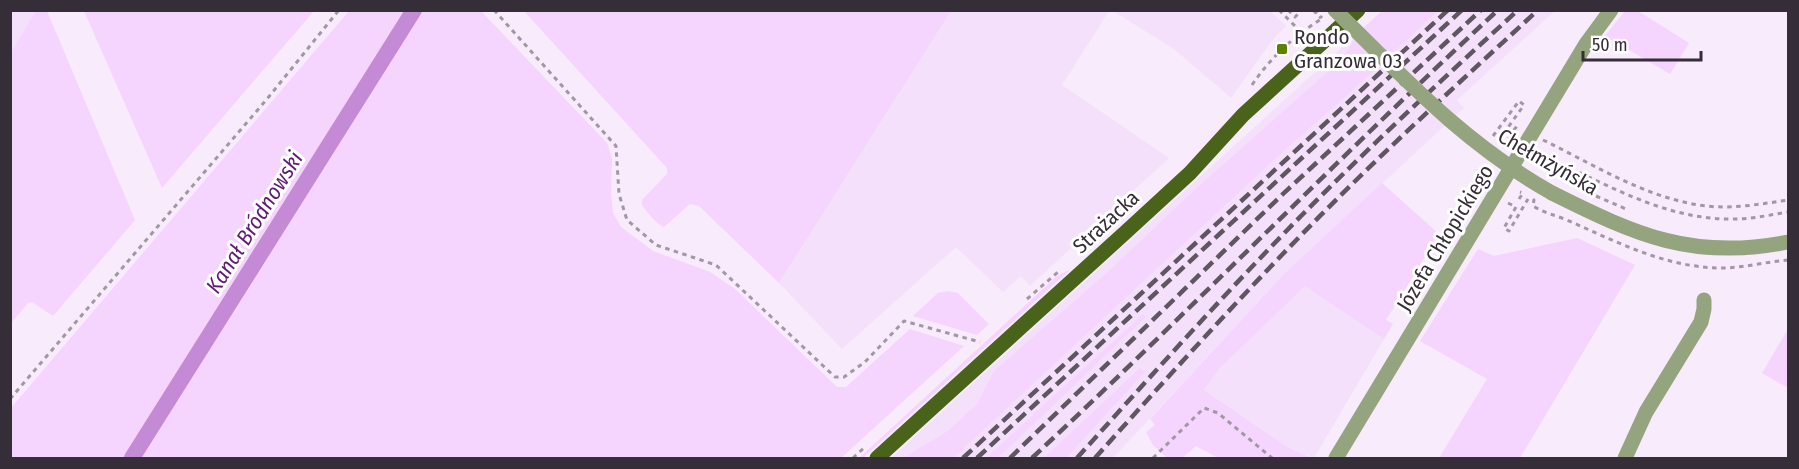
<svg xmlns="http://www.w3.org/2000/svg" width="1799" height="469" viewBox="0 0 1799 469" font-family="'Fira Sans Condensed',sans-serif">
<rect width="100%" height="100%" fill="#f8ebfc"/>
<!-- built -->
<g fill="#f5e0fb">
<polygon points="11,10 36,11 11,52 10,11"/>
<polygon points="951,11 1109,11 1062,85 1169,158 1030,286 1021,276 1003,292 956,247 842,349 779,283"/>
<polygon points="1113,11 1270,11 1286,26 1271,42 1231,98 1174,49"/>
<polygon points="1382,11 1555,11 1457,100 1464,108 1285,273 1113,458 891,458"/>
<polygon points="1305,285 1384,339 1314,458 1287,447 1204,390 1219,369"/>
</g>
<!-- green -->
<g fill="#f5d4fe">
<polygon points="36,11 47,11 135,220 53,316 32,302 28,303 11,323 11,52"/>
<polygon points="84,11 314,11 162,188"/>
<polygon points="349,11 481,11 607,143 612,158 611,192 613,213 621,227 653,251 710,272 735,289 837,387 846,387 910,329 964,346 841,458 11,458 11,408"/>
<path d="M524,11H951L779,283L699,206L690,204L664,227C656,224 647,212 642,205V200L667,174V168Z"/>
<polygon points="1382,11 1438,11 1344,98 1276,158 953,458 903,458 948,431 977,404 994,371 1109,271 1190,194 1341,60 1360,31"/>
<polygon points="1625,11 1638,11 1689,43 1670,74 1605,36"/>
<polygon points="1382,183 1439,234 1386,320 1393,324 1384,339 1305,286 1219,369 1204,390 1287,447 1312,458 1218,458 1196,446 1182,458 1167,458 1153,445 1146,432 1155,425 1150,419 1285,273"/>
<polygon points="1577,238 1635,265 1520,458 1439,458 1487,379 1420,341 1478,249 1494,256"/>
<polygon points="1071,269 863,458 859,458 1057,276"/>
<polygon points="948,291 958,293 989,324 977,335 913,316 938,293"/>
<polygon points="1143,314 1146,317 998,458 986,458"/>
<polygon points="1788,329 1788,388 1762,373"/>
<polygon points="1140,368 1145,372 1066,458 1044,458"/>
</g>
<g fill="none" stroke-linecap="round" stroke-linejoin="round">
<!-- canal -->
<polyline stroke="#c48ad5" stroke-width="16" points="132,458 414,10"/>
<!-- path -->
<g stroke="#a297a5" stroke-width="3" stroke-dasharray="4.5 4.5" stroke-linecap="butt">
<polyline points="494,10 616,146 619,194 627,220 656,245 716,265 835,377 844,377 865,362 904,321 980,342"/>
<polyline points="1279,10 1301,32"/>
<polyline points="1288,10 1295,17 1302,10"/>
<polyline points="1313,10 1321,18"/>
<path d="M1252,85C1271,57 1294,36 1323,18"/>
<polyline points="1493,136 1519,101 1524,105 1504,133 1509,137 1517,126"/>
<path d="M1543,140C1595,165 1647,199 1706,206C1734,209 1761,204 1788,200"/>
<path d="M1570,184L1576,171C1627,195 1676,220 1734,219C1752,219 1770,215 1788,212"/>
<polyline points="1596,196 1626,209"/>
<polyline points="1519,199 1523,193 1520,192"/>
<path d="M1533,199L1534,200L1533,206C1544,213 1555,215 1567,220C1617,242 1664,267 1720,268C1743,268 1765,262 1788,260"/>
<polyline points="1508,203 1516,207 1504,228 1509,231 1528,199"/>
<polyline points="1027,299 1058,272"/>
<polyline points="10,399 267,99 339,10"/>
<polyline points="853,458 865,447"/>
<polyline points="1153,458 1204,408 1218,413 1272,458"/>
</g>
<!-- minor -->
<g stroke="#93a47f" stroke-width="15">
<path d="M1552,193C1636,235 1693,261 1788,242"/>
<polyline points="1336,458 1586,44 1611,10"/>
<polyline points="1625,458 1646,412 1701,322 1704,309 1704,300"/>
</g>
<!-- major -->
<polyline stroke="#49641a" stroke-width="15" points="877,458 1128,230 1190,173 1243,115 1358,10"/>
<!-- rail -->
<g stroke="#5f5662" stroke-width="4.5" stroke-dasharray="12 6" stroke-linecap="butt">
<polyline points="963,458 1448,10"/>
<polyline points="977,458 1462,10"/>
<polyline points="1010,458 1284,193 1481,10"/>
<path d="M1032,458C1190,311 1340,156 1498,10"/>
<path d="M1077,458C1151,376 1225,293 1303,214C1372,144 1445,77 1518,10"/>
<path d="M1095,458C1166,379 1238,299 1314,222C1386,149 1462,80 1538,10"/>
</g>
<!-- path-bridge -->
<polyline stroke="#a297a5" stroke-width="3" stroke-dasharray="4.5 4.5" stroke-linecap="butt" points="1314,10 1322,18"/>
<!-- minor-bridge -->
<path stroke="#93a47f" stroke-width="15" d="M1335,10C1405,79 1465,144 1552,193"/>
</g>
<!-- markers -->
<rect fill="#5b8100" stroke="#fff" stroke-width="2" x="1276" y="43" width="12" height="12" rx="3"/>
<g text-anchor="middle" stroke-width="6" stroke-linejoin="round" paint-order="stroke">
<!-- poi labels -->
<g font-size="21" fill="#352d37" stroke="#fff" text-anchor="start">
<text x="1294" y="44">Rondo<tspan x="1294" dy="24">Granzowa 03</tspan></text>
</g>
<!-- street labels -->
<g font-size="21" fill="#352d37" stroke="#fff">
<text transform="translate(1548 162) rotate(30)" y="7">Chełmżyńska</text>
<text transform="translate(1106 222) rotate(-43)" y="7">Strażacka</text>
<text transform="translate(1445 238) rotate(-59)" y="7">Józefa Chłopickiego</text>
</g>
<!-- water labels -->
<g font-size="22" font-style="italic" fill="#621b75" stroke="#fff">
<text transform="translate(254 222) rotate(-58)" y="8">Kanał Bródnowski</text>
</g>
</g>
<!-- border -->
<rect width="1799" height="469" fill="none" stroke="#352d37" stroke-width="24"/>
<!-- scale -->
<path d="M1583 51v9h118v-9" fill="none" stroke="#352d37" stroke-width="3"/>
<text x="1592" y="51" font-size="18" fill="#352d37" stroke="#ffffff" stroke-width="4.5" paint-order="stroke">50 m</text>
</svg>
